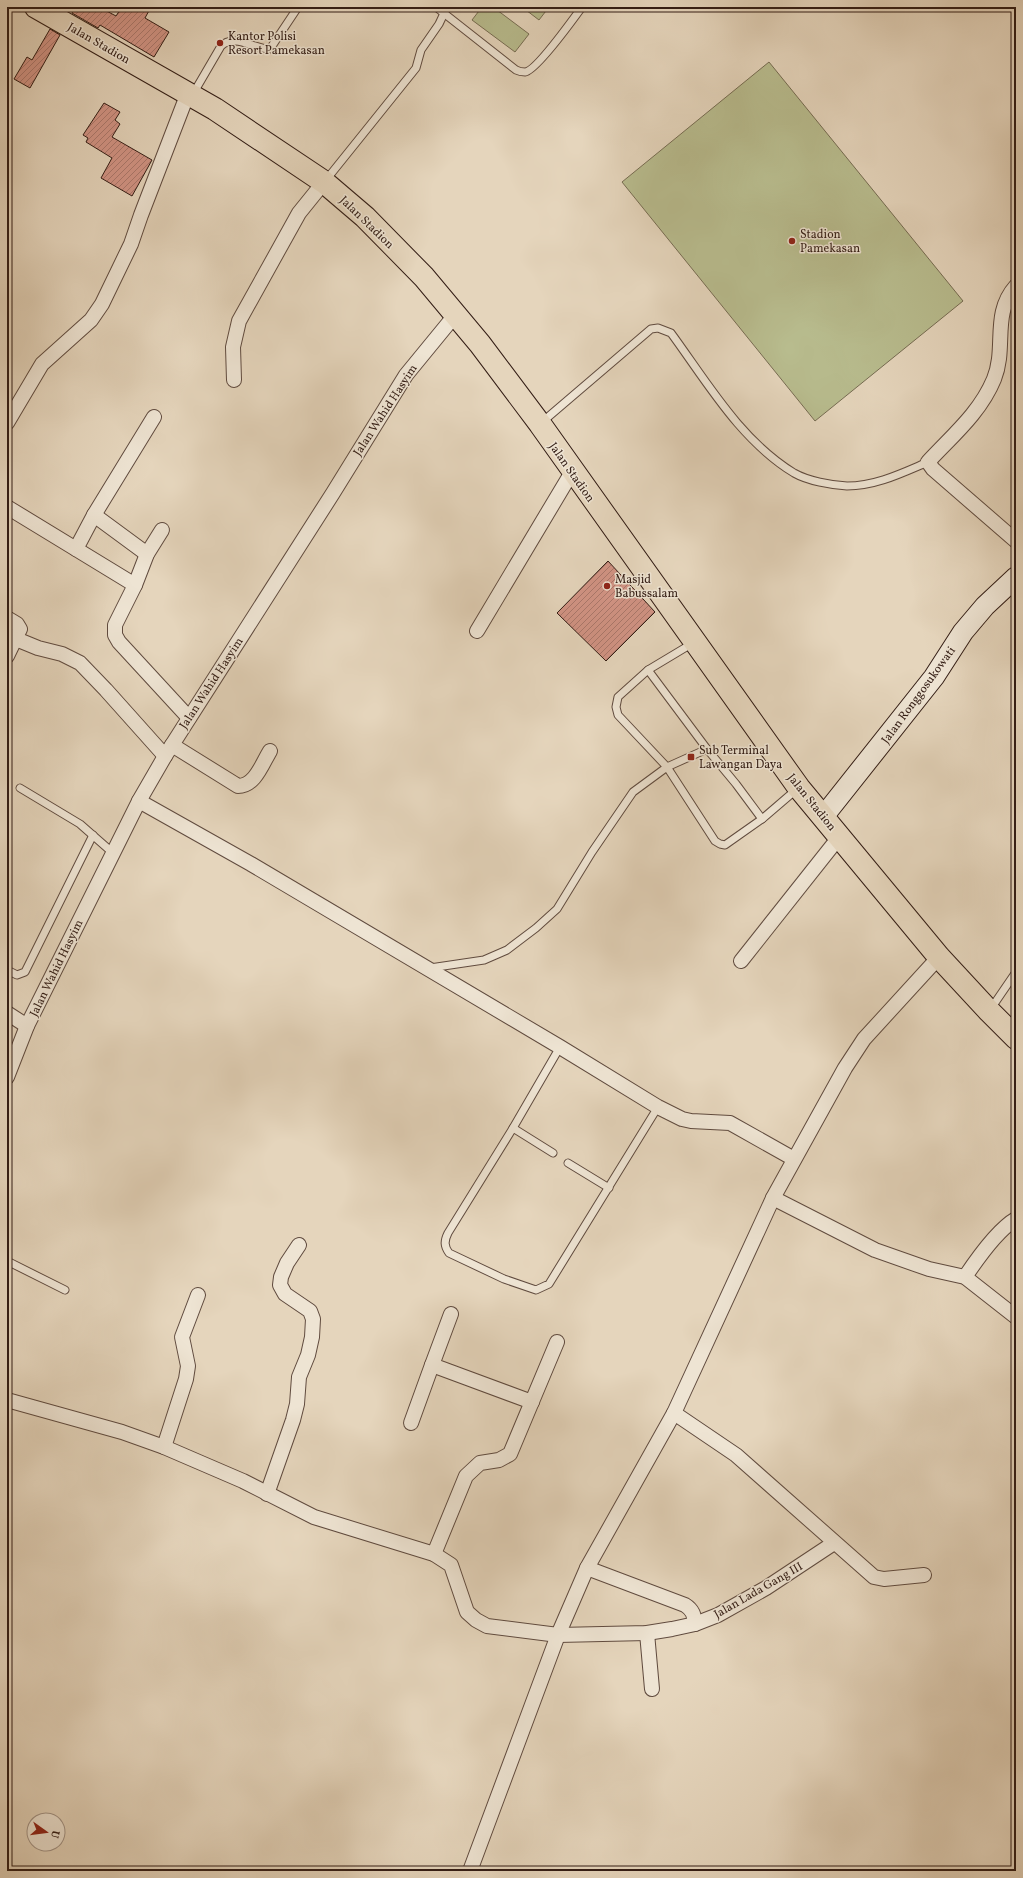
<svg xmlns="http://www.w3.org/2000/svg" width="1023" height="1878" viewBox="0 0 1023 1878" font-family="Vollkorn,serif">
<defs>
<pattern id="building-hatch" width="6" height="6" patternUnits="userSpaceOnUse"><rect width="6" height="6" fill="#d29485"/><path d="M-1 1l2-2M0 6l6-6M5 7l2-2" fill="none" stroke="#ab786c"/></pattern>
</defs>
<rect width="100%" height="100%" fill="#e5d5bc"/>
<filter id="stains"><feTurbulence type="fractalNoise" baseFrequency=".005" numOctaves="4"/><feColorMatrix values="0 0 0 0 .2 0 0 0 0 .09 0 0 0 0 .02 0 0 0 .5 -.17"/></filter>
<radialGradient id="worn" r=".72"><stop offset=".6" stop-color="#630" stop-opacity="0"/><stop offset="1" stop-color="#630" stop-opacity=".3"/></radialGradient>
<!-- pitch -->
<g fill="#b8bc8e" stroke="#766c52">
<polygon points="482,7 493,7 529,34 515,52 472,20"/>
<polygon points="522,7 549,7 539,20"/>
<polygon points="769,62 963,301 815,421 622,182"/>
</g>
<!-- building -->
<g fill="url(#building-hatch)" stroke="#331d15">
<polygon points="75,7 99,7 116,16 122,7 151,7 145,18 169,32 154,57 100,25 98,28 72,13"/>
<polygon points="50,29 60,35 30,88 14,79 27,57 32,60"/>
<polygon points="104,103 120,112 115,120 120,124 112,137 152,160 132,196 101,178 112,158 86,142 88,138 83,135"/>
<polygon points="608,561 655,612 606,661 557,613"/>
</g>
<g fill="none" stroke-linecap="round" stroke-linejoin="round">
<defs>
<g id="service">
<path d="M436,7L516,70C518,71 522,72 525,72C536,71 574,18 582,7"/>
<path d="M193,94L221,46C234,33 254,49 270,49L298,7"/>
<polyline points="326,180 416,68 421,50 439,24 447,7"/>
<path d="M541,423L651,329L658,328L671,333C707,382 740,440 794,473C808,481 831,485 847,486C876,486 902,473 928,462"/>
<polyline points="693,643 648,670 618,697 616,707 618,715 667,767 715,841 720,844 725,845 762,819 797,789"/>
<polyline points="648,670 707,749 736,784 762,819"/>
<polyline points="20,788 80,824 113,853"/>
<polyline points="430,968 484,960 507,950 536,928 557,909 592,852 633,792 667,767 707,749"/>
<polyline points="7,970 17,975 25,972 93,835"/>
<polyline points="990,1010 1016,972"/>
<path d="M560,1047L513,1128L448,1233C444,1241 444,1246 449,1253L504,1279L536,1290L549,1284L658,1107"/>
<polyline points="513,1128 553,1153"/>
<polyline points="568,1163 609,1188"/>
<polyline points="7,1261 65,1290"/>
</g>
<g id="minor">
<path d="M1016,286C991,314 1007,347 994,379C980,413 952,436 928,462L933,469L1016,541"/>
<polyline points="234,380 233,347 239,321 299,213 324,182"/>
<polyline points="7,423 42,364 91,320 102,304 131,244 141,215 188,93"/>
<polyline points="7,507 135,585 115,625 115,635 119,642 189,718"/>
<polyline points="94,515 147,554"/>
<polyline points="76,549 94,515 154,417"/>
<polyline points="135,585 147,554 162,530"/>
<polyline points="7,618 17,624 20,629 7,656"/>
<polyline points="477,631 572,472"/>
<polyline points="16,639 38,648 62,654 80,663 106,690 165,756"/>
<path d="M172,745L238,786C255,786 262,764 270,751"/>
<polyline points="139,801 251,864 560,1047 658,1107 682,1119 691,1121 730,1123 794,1159"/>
<polyline points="741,961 840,836"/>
<polyline points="7,1013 27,1026"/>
<polyline points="7,1077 27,1026 139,801 165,756 333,493 406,375 456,314"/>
<polyline points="773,1198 875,1250 929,1269 965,1277 1016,1317"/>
<path d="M965,1277C977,1259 997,1230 1016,1219"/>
<polyline points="451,1314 432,1365 532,1402"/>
<polyline points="7,1400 122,1432 164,1447 243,1481 314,1517 434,1554 451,1565 467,1612 476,1620 487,1626 558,1635 647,1633 672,1629 695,1624 718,1615 766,1588 834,1543"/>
<polyline points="674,1413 736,1455 874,1577 884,1579 924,1575"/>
<polyline points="411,1423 432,1365"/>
<polyline points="164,1447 186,1379 188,1366 182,1337 198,1295"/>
<polyline points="267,1494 293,1420 297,1404 299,1377 308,1355 312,1337 313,1319 310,1311 285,1294 280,1285 281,1277 287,1263 299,1245"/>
<polyline points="434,1554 466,1476 480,1463 499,1460 510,1454 557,1342"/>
<path d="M587,1568L685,1605C693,1610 694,1615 695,1624"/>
<polyline points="647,1633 652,1689"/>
<polyline points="470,1871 558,1635 587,1568 674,1413 773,1198 845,1068 864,1039 939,957"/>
</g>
<polyline id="secondary" points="823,817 934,677 963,632 985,606 1016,577"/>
<polyline id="primary" points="36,7 215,109 324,182 365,217 424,277 480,344 540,424 799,788 939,957 989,1011 1016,1038"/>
</defs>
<!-- service casing -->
<use href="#service" stroke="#604b3f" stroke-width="9"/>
<!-- minor casing -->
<use href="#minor" stroke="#604b3f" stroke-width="16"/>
<!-- secondary casing -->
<use href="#secondary" stroke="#331d15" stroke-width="22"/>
<!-- primary casing -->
<use href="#primary" stroke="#331d15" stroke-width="24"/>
<!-- service -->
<use href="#service" stroke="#eee4d3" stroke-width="7"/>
<!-- minor -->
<use href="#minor" stroke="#eee4d3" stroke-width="14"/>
<!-- secondary -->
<use href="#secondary" stroke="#eee4d3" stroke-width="20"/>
<!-- primary -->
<use href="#primary" stroke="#e5d5bc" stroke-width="22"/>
</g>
<!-- markers -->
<g fill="#8f2418" stroke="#eee4d3" stroke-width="1.5">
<circle cx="220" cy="43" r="4"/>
<circle cx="792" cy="241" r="4"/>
<circle cx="607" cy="586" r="4"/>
<rect x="687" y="753" width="8" height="8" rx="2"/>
</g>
<g text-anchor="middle" stroke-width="3" stroke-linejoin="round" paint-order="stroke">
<!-- poi labels -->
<g font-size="12" fill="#331d15" stroke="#eee4d3" text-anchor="start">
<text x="228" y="40">Kantor Polisi<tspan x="228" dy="14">Resort Pamekasan</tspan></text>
<text x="800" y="238">Stadion<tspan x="800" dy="14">Pamekasan</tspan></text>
<text x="615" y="583">Masjid<tspan x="615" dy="14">Babussalam</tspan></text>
<text x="699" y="754">Sub Terminal<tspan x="699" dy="14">Lawangan Daya</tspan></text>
</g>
<!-- street labels -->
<g font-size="12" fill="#331d15" stroke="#eee4d3">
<text transform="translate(99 43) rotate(30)" y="4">Jalan Stadion</text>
<text transform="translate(367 222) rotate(44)" y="4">Jalan Stadion</text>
<text transform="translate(385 410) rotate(-57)" y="4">Jalan Wahid Hasyim</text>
<text transform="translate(572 472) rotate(55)" y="4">Jalan Stadion</text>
<text transform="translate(211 683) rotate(-57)" y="4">Jalan Wahid Hasyim</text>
<text transform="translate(918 695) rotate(-54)" y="4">Jalan Ronggosukowati</text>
<text transform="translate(812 802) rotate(51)" y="4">Jalan Stadion</text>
<text transform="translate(56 968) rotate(-64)" y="4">Jalan Wahid Hasyim</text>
<text transform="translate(758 1590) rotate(-30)" y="4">Jalan Lada Gang III</text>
</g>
</g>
<!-- margin -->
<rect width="1023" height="1878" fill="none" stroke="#e5d5bc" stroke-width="24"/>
<rect x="8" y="8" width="1007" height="1862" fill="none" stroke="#331d15" stroke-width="2"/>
<rect x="12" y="12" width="999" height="1854" fill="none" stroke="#331d15"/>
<!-- north arrow -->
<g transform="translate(46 1832) rotate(104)"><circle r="19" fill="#eee4d3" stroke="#a39487"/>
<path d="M0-3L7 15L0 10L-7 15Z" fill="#8f2418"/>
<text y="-6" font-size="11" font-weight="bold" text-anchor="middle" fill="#331d15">U</text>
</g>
<rect width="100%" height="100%" filter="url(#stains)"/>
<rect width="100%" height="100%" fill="url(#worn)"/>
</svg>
